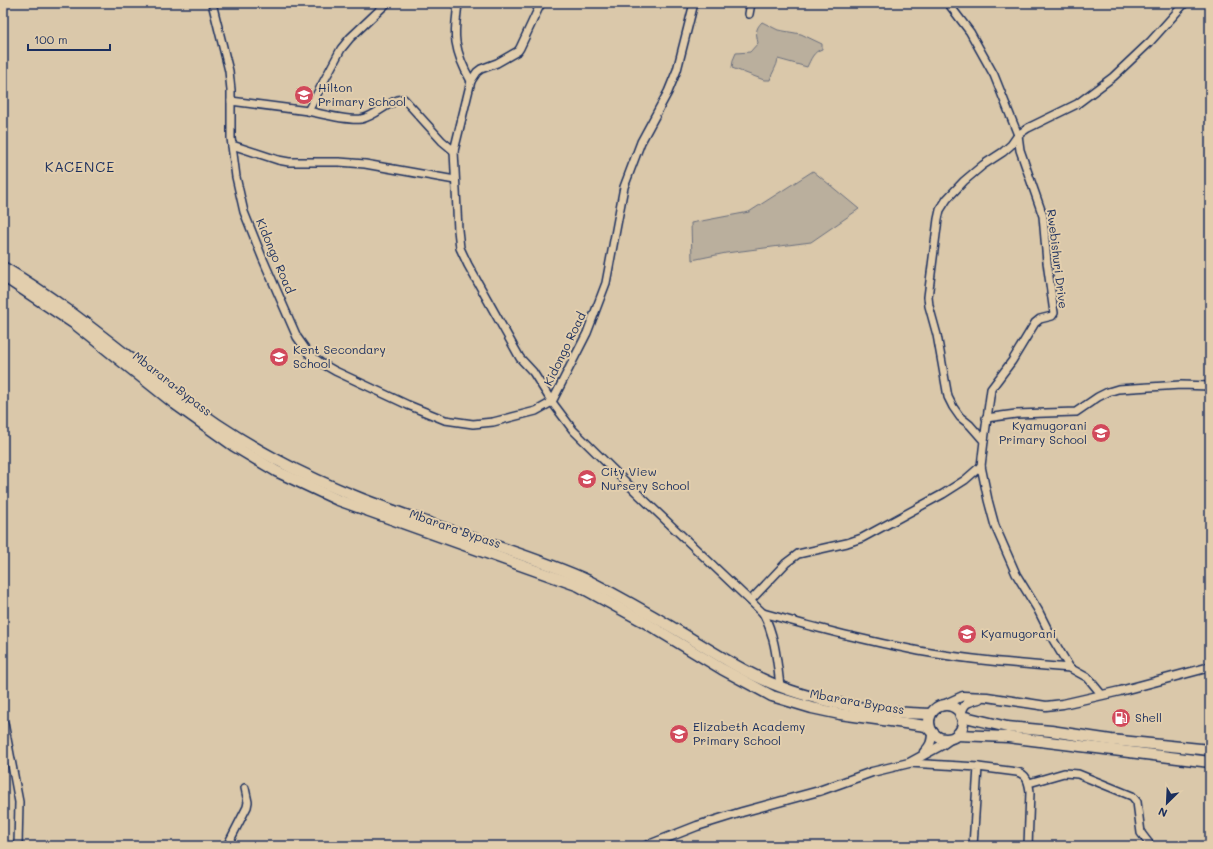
<svg xmlns="http://www.w3.org/2000/svg" width="1213" height="849" viewBox="0 0 1213 849" font-family="Mali,sans-serif">
<rect width="100%" height="100%" fill="#dac8aa"/>
<filter id="ink" filterUnits="userSpaceOnUse"><feTurbulence type="fractalNoise" baseFrequency=".025" numOctaves="2"/><feDisplacementMap in="SourceGraphic" scale="8" xChannelSelector="R" yChannelSelector="G"/><feConvolveMatrix kernelMatrix="1 2 1 2 8 2 1 2 1" color-interpolation-filters="sRGB"/></filter>
<g filter="url(#ink)">
<!-- green -->
<g fill="#baaf9d" stroke="#6a6f7e">
<path d="M762,22L778,30L801,34L822,44V49C813,52 811,59 807,67L778,59C777,67 772,72 770,80H764L732,68L733,60L736,53L750,52L758,43C756,33 755,29 762,22Z"/>
<polygon points="813,171 859,209 811,242 726,253 692,260 691,223 749,212"/>
</g>
<g fill="none" stroke-linecap="round" stroke-linejoin="round">
<defs>
<g id="minor">
<polyline points="212,3 229,71 231,90 231,138 236,177 244,212 262,257 297,337 309,354 321,363 335,371 408,405 445,420 473,424 493,422 536,411 552,402 587,333 606,283 624,187 641,142 668,92 677,70 694,3"/>
<path d="M458,3C457,15 454,29 456,42C458,55 464,69 471,81"/>
<path d="M541,3L520,48L518,51L497,63L481,69L477,72L471,81L454,151L458,230L460,248L468,265L520,358L533,372L552,402L573,430L636,492L763,613C775,635 777,661 780,686"/>
<polyline points="948,3 970,32 994,75 1018,135 1020,150 1043,216 1047,262 1054,313 1052,316 1040,319 1035,323 1012,361 991,389 984,441"/>
<polyline points="749,14 751,3"/>
<polyline points="231,101 308,111 341,49 350,38 387,3"/>
<path d="M308,111C322,114 348,121 361,119C377,116 390,99 404,99L442,141L454,151"/>
<polyline points="232,145 278,160 289,162 339,162 365,164 455,180"/>
<polyline points="986,418 1016,414 1076,412 1098,397 1108,392 1118,389 1181,385 1210,386"/>
<polyline points="751,600 786,563 798,554 847,543 862,538 943,494 965,480 981,466"/>
<path d="M763,613C815,628 867,641 919,651C969,660 1020,664 1070,668"/>
<polyline points="1102,695 1088,678 1070,668 1052,638 1038,610 1016,574 995,526 988,500 981,466 984,441 970,425 960,417 953,407 948,397 937,335 929,306 928,297 938,219 940,210 947,199 964,181 983,165 1003,152 1011,145 1018,135 1028,128 1077,104 1113,77 1150,42 1185,3"/>
<polyline points="4,723 19,802 18,846"/>
<polyline points="909,763 978,767 973,846"/>
<path d="M978,767L1017,772C1027,774 1029,783 1030,792L1028,846"/>
<polyline points="1029,783 1064,773 1078,774 1132,796 1137,802 1141,833 1151,846"/>
<polyline points="227,846 247,807 248,802 245,788"/>
</g>
<g id="major">
<polyline points="941,706 963,696 987,697 1046,706 1063,704 1120,691 1210,667"/>
<path d="M961,716C963,703 967,702 979,699"/>
<path d="M924,752C930,746 932,742 932,732"/>
<polyline points="646,846 697,826 742,812 819,791 872,772 909,763 942,745 952,738"/>
</g>
<g id="highway">
<path d="M3,267C68,305 124,355 184,400C213,423 244,442 277,460C341,495 412,517 481,541C517,553 554,565 589,581C620,597 650,614 680,632C707,648 733,666 762,679C811,702 877,713 930,714"/>
<polyline points="3,276 75,324 175,404 234,446 276,471 338,500 579,586 641,620 722,669 772,696 812,708 840,714 926,726 932,732"/>
<circle cx="946" cy="722" r="17"/>
<polyline points="961,716 1007,727 1051,731 1111,740 1210,750"/>
<polyline points="957,735 1008,737 1210,762"/>
</g>
</defs>
<!-- minor casing -->
<use href="#minor" stroke="#1b2f5e" stroke-width="10"/>
<!-- major casing -->
<use href="#major" stroke="#1b2f5e" stroke-width="11"/>
<!-- highway casing -->
<use href="#highway" stroke="#1b2f5e" stroke-width="13"/>
<!-- minor -->
<use href="#minor" stroke="#e2cead" stroke-width="7"/>
<!-- major -->
<use href="#major" stroke="#e2cead" stroke-width="8"/>
<!-- highway -->
<use href="#highway" stroke="#e2cead" stroke-width="10"/>
</g>
</g>
<!-- icons -->
<defs>
<symbol id="school-disc" viewBox="-11 -11 22 22"><circle r="9.5" fill="#d1495b" stroke="#e2cead"/><path d="M0-5L7-2L0 1L-7-2ZM-4 1L0 2.5L4 1V4Q0 6-4 4Z" fill="#fff"/></symbol>
<symbol id="fuel-disc" viewBox="-11 -11 22 22"><circle r="9.5" fill="#d1495b" stroke="#e2cead"/><path d="M-5.5-6h7V0h2V4h1.3V-2.5L3-4.5l.8-.8L6-3V5H2.5V1h-1V6h-7ZM-4.2-4.7v3.2H.2V-4.7Z" fill="#fff"/></symbol>
</defs>
<g fill-rule="evenodd">
<use href="#school-disc" x="293" y="84" width="22" height="22"/>
<use href="#school-disc" x="268" y="346" width="22" height="22"/>
<use href="#school-disc" x="1090" y="422" width="22" height="22"/>
<use href="#school-disc" x="576" y="468" width="22" height="22"/>
<use href="#school-disc" x="956" y="623" width="22" height="22"/>
<use href="#fuel-disc" x="1110" y="707" width="22" height="22"/>
<use href="#school-disc" x="668" y="723" width="22" height="22"/>
</g>
<g text-anchor="middle" stroke-width="4" stroke-linejoin="round" paint-order="stroke">
<!-- poi labels -->
<g font-size="12" fill="#1b2f5e" stroke="#e2cead" text-anchor="start">
<text x="318" y="92">Hilton<tspan x="318" dy="14">Primary School</tspan></text>
<text x="293" y="354">Kent Secondary<tspan x="293" dy="14">School</tspan></text>
<text x="1087" y="430" text-anchor="end">Kyamugorani<tspan x="1087" dy="14">Primary School</tspan></text>
<text x="601" y="476">City View<tspan x="601" dy="14">Nursery School</tspan></text>
<text x="981" y="638">Kyamugorani</text>
<text x="1135" y="722">Shell</text>
<text x="693" y="731">Elizabeth Academy<tspan x="693" dy="14">Primary School</tspan></text>
</g>
<!-- street labels -->
<g font-size="12" fill="#1b2f5e" stroke="#e2cead">
<text transform="translate(275 256) rotate(67)" y="4">Kidongo Road</text>
<text transform="translate(1057 259) rotate(83)" y="4">Rwebishuri Drive</text>
<text transform="translate(565 349) rotate(-64)" y="4">Kidongo Road</text>
<text transform="translate(172 384) rotate(38)" y="4">Mbarara Bypass</text>
<text transform="translate(455 529) rotate(19)" y="4">Mbarara Bypass</text>
<text transform="translate(857 702) rotate(10)" y="4">Mbarara Bypass</text>
</g>
<!-- quarter labels -->
<g font-size="14" letter-spacing="1" fill="#1b2f5e" stroke="#e2cead">
<text x="80" y="172">KACENCE</text>
</g>
</g>
<!-- margin -->
<rect width="1213" height="849" fill="none" stroke="#e2cead" stroke-width="16"/>
<rect x="8" y="8" width="1197" height="833" fill="none" stroke="#1b2f5e" stroke-width="1.5" filter="url(#ink)"/>
<!-- north arrow -->
<g transform="translate(1167 803) rotate(204)" stroke="#e2cead" stroke-width="3" paint-order="stroke">
<path d="M0-3L7 15L0 10L-7 15Z" fill="#1b2f5e"/>
<text y="-6" font-size="11" font-weight="bold" text-anchor="middle" fill="#1b2f5e">N</text>
</g>
<!-- scale -->
<path d="M28 44v6h82v-6" fill="none" stroke="#1b2f5e" stroke-width="2"/>
<text x="34" y="44" font-size="12" fill="#1b2f5e" stroke="#e2cead" stroke-width="3" paint-order="stroke">100 m</text>
</svg>
